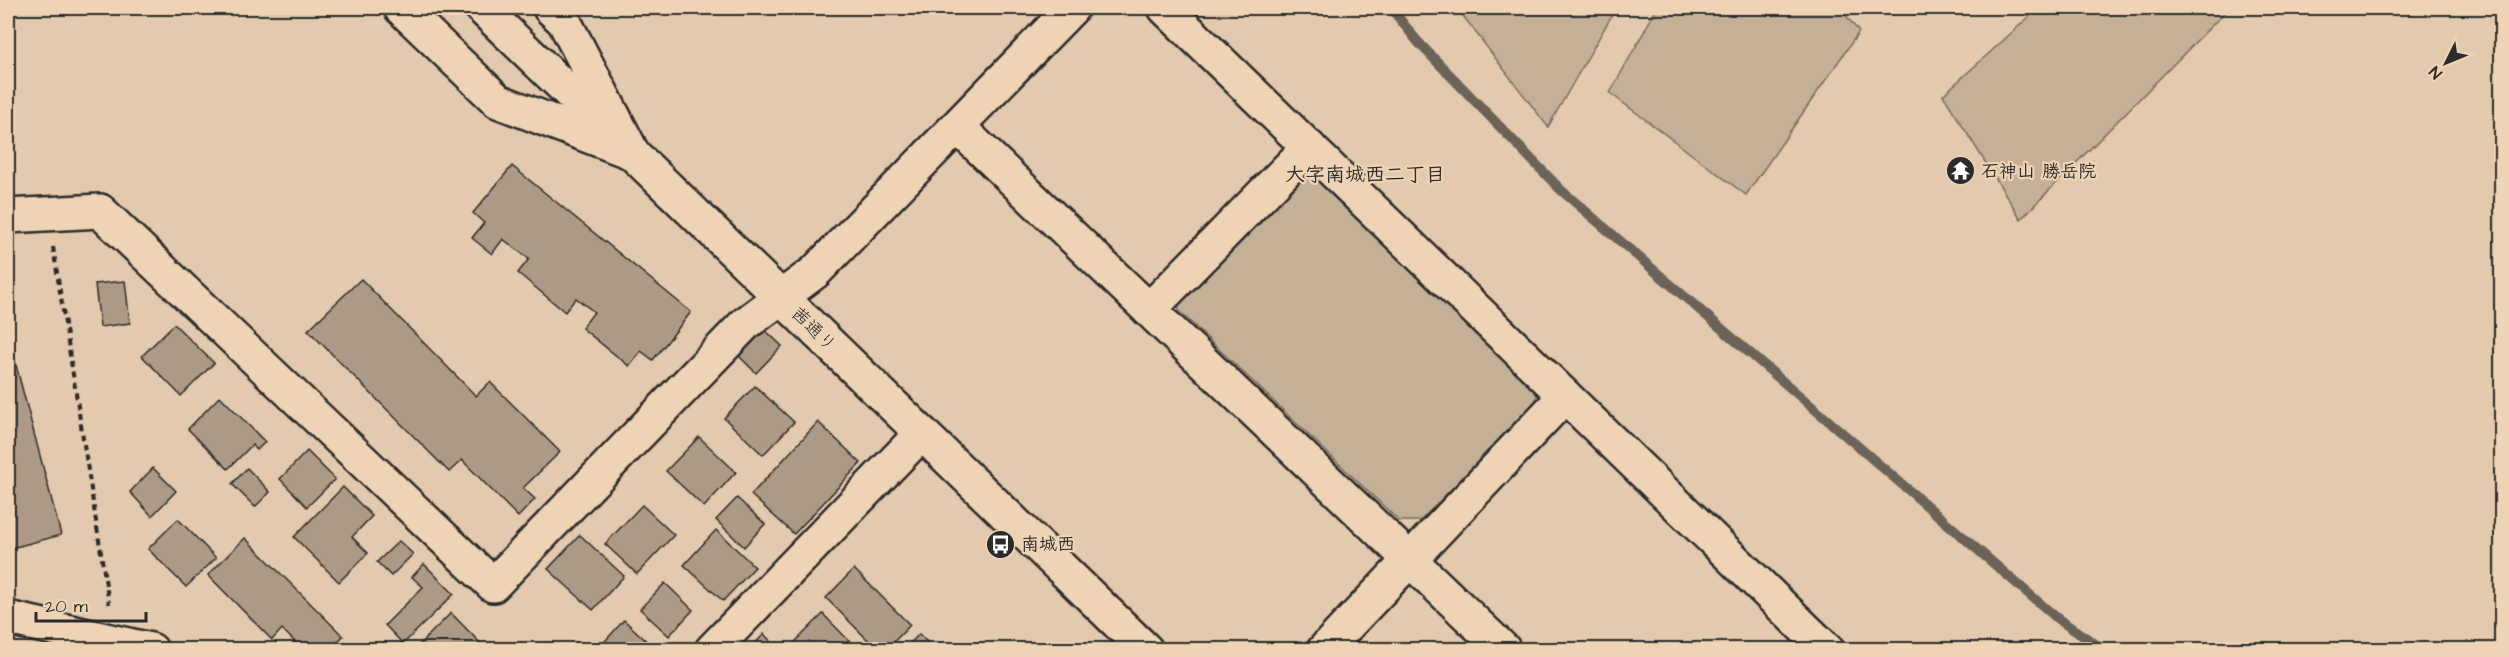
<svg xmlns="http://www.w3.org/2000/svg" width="2509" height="657" viewBox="0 0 2509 657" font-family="'Architects Daughter','Klee One',sans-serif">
<rect width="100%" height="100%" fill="#e3c9ad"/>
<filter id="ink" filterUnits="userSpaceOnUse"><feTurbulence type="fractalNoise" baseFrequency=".0167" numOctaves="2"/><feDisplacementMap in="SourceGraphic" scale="12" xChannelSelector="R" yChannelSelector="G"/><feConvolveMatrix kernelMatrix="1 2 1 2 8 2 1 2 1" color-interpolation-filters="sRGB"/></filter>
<g filter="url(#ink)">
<!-- green -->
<g fill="#c4af97" stroke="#786d61" stroke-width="1.5">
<polygon points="1457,8 1616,8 1548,127"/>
<polygon points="1657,8 1840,8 1859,32 1746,195 1610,93"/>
<polygon points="2039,8 2229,8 2021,219 1943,95"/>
<polygon points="1314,169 1538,388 1535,405 1420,521 1399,521 1179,311 1175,292 1298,174"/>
</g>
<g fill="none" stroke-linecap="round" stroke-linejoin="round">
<!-- stream -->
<polyline stroke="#6c6359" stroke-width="10" points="1391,8 1418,42 1561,190 2058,619 2104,650"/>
</g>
<!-- building -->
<g fill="#ad9a86" stroke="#2b2b2b" stroke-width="1.5">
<polygon points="512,166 691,312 653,360 641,351 629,366 582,328 594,312 576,298 565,312 518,273 529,259 503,239 492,254 472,238 484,223 473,213"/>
<polygon points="361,279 476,396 490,382 560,452 523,488 535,499 518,517 462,460 449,472 308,330"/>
<polygon points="125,281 130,323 100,327 95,284"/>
<polygon points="174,324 214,363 181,396 142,356"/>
<polygon points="764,329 782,346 756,373 739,356"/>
<polygon points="8,335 61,535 8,549"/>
<polygon points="755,386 794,422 763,455 724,418"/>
<polygon points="220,396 265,442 257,450 252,445 228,469 188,429"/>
<polygon points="818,422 861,463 794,534 751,495"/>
<polygon points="699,437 736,472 704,507 666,471"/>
<polygon points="307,451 335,479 307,507 280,479"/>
<polygon points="153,468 176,491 152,516 130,492"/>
<polygon points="247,468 270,492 255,507 232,484"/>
<polygon points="343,487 372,516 352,537 368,553 339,582 294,537"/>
<polygon points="737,498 765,524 744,547 716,520"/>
<polygon points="642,505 674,535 637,574 605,544"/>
<polygon points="178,519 216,558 186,587 148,549"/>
<polygon points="716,530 755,567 723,601 684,565"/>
<polygon points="580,535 624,576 593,610 548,569"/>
<polygon points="245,538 343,636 330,650 303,650 282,629 272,640 208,575"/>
<polygon points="399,541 413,554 391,576 377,562"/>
<polygon points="424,564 454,594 403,644 385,625 423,587 412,577"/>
<polygon points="854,569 910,625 886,650 878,650 826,598"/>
<polygon points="665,583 693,610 669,636 640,609"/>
<polygon points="451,613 487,650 414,650"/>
<polygon points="823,614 858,650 798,650 793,644"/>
<polygon points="624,620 654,648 652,650 597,650"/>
<polygon points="764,634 779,650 749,650"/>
<polygon points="919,634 935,650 904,650"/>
</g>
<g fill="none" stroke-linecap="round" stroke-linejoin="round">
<defs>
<g id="minor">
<polyline points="401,8 498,101 633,153"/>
<polyline points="550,8 564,21 629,146"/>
<polyline points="1165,8 1827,650"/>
<polyline points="958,127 1504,650"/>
<polyline points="8,216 100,211 493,585 745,324 815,272 1072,8"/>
<polyline points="1149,310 1309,147"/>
<polyline points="8,618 151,650"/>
<polyline points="712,650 922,433"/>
<polyline points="1324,650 1565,396"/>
</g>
<polyline id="tertiary" points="482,8 1146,650"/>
</defs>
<!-- minor casing -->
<use href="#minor" stroke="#2b2b2b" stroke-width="38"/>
<!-- tertiary casing -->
<use href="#tertiary" stroke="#2b2b2b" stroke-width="38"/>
<!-- path -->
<polyline stroke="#2b2b2b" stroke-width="4" stroke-dasharray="6 4.5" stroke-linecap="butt" points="53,247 109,604"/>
<!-- minor -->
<use href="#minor" stroke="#efd3b5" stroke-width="33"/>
<!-- tertiary -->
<use href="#tertiary" stroke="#efd3b5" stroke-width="33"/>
</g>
</g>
<!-- icons -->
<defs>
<symbol id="temple-disc" viewBox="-11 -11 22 22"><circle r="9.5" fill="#2b2b2b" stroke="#efd3b5"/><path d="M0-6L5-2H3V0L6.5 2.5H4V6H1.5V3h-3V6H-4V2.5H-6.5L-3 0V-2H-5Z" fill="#fff"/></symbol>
<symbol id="bus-disc" viewBox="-11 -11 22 22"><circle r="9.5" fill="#2b2b2b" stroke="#efd3b5"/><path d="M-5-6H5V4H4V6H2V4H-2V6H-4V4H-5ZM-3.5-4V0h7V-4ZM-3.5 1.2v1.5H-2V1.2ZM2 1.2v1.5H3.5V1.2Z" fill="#fff"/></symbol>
</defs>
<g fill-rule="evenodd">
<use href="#temple-disc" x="1944" y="154" width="33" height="33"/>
<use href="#bus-disc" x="984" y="528" width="33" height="33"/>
</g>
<g text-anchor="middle" stroke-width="4.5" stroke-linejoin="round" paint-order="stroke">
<!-- poi labels -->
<g font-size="18" font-weight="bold" fill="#2b2b2b" stroke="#efd3b5" text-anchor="start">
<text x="1981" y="177">石神山 勝岳院</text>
<text x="1021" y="550">南城西</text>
</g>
<!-- street labels -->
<g font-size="18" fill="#2b2b2b" stroke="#efd3b5">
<text transform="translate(814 329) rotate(44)" y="6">茜通り</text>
</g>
<!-- neighbourhood labels -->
<g font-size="20" font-weight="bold" fill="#2b2b2b" stroke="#efd3b5">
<text x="1365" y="181">大字南城西二丁目</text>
</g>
</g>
<!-- margin -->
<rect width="2509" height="657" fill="none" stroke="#efd3b5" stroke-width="30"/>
<rect x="15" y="15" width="2479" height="627" fill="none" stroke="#2b2b2b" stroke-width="2" filter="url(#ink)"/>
<!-- north arrow -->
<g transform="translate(2446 63) rotate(227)" stroke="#efd3b5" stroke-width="4.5" paint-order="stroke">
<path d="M0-4.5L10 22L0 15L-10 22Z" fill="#2b2b2b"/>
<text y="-9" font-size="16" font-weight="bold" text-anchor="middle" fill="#2b2b2b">N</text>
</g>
<!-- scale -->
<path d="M36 612v9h110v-9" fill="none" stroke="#2b2b2b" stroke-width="3"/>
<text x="45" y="612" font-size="18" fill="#2b2b2b" stroke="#efd3b5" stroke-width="4.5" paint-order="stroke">20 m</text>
</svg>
